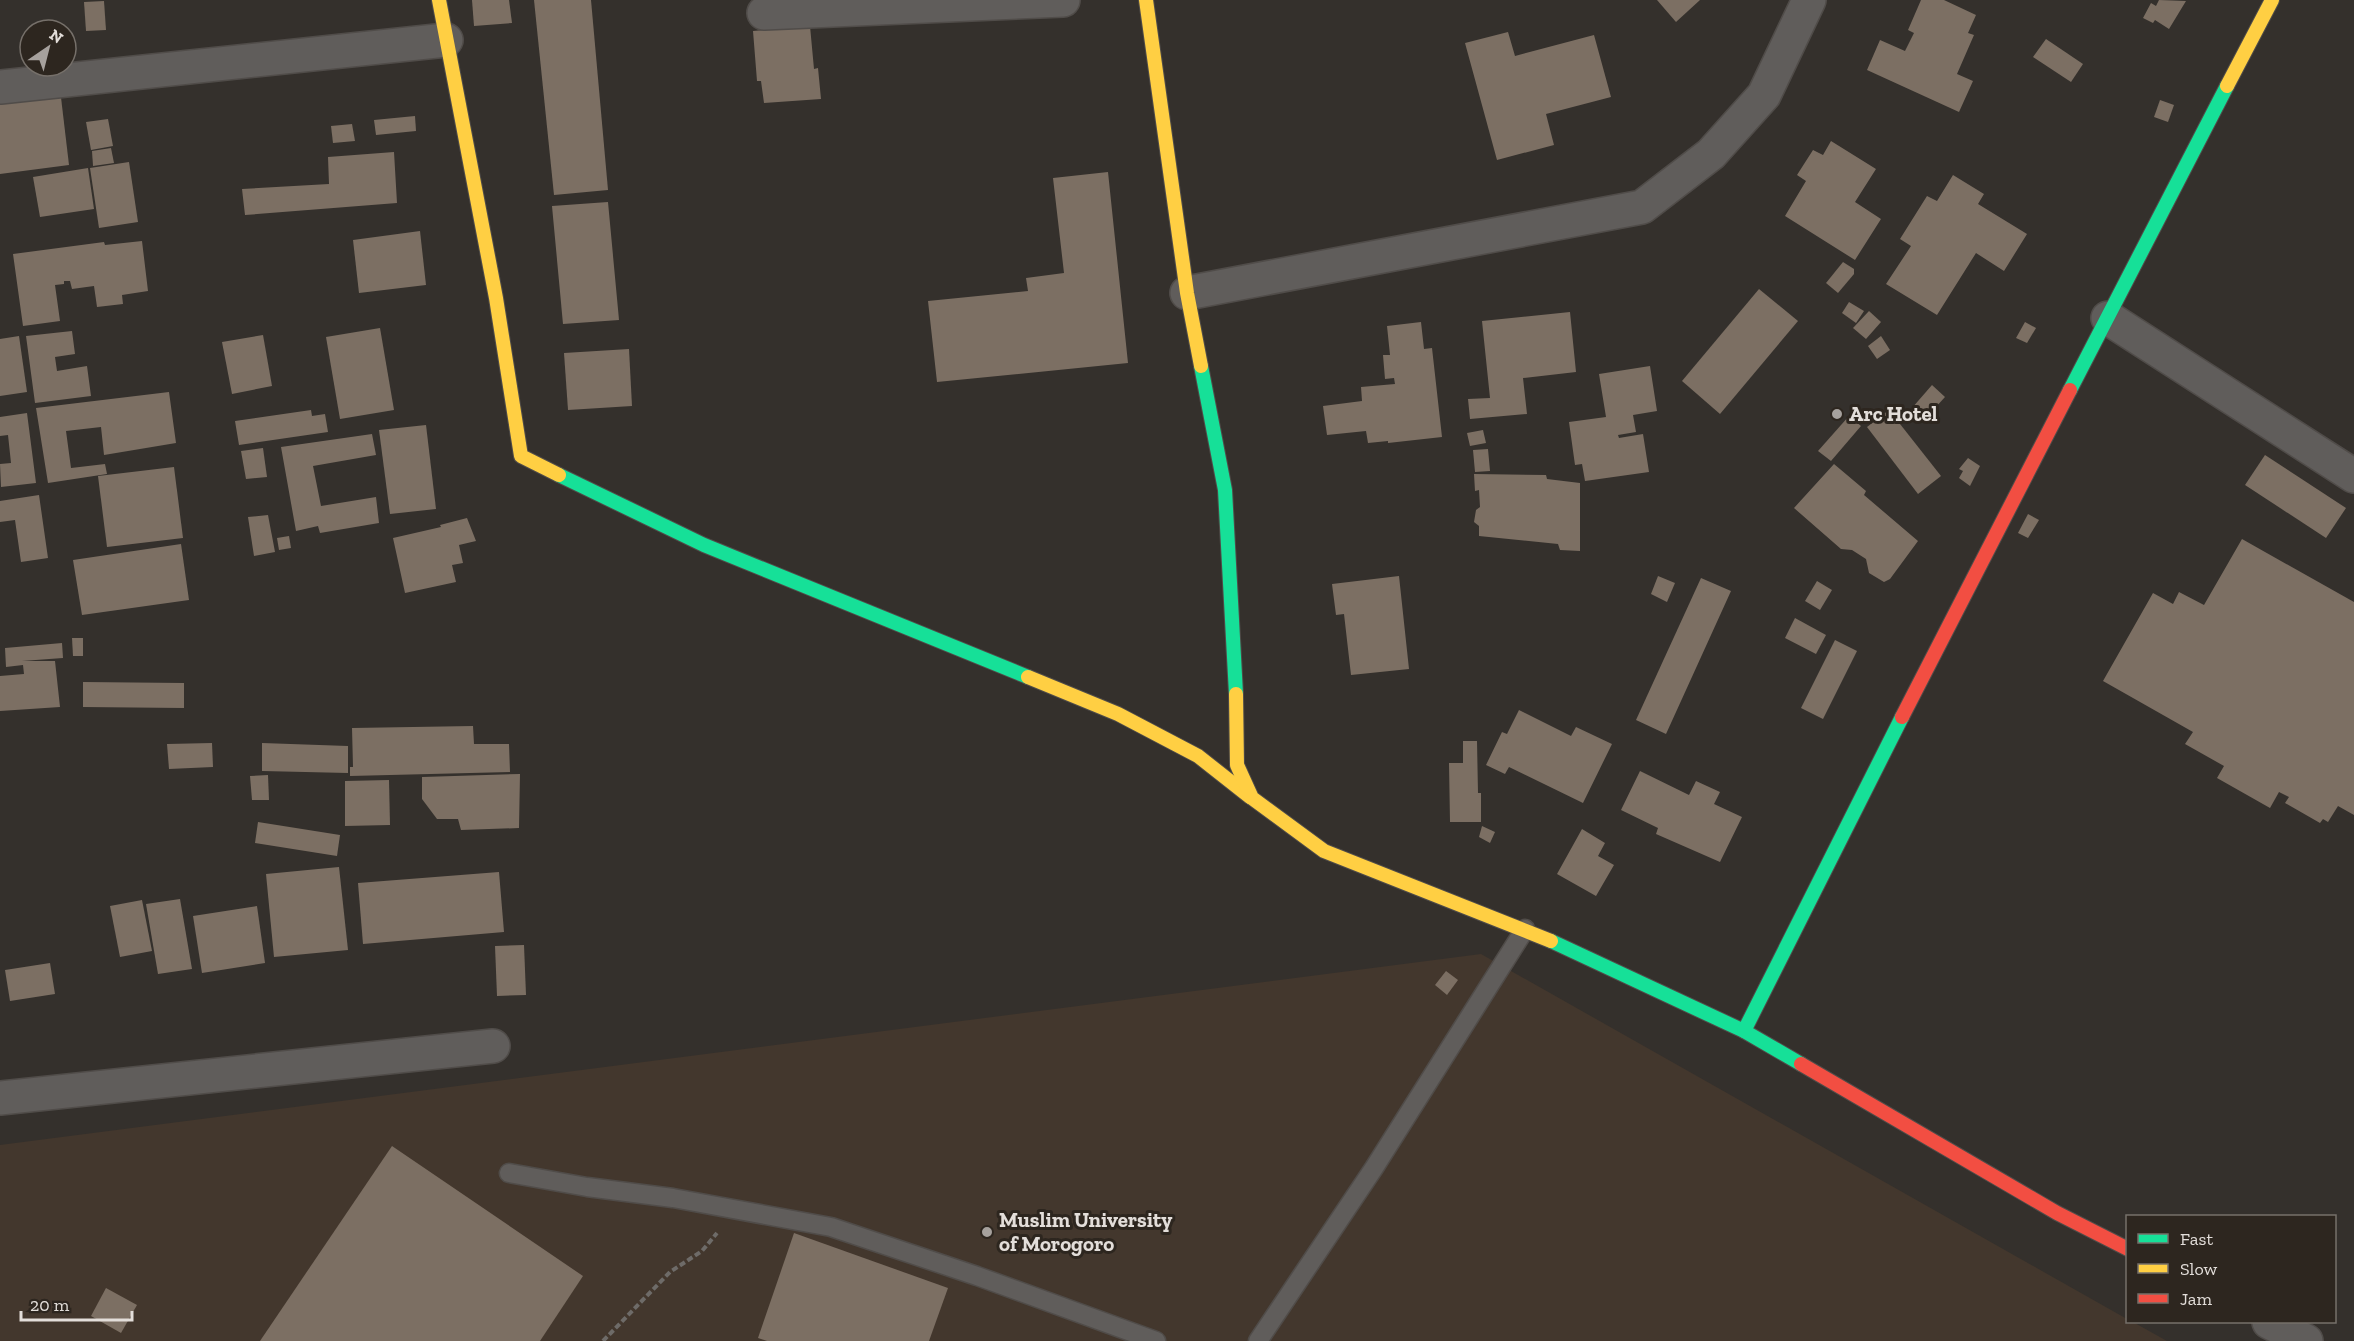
<svg xmlns="http://www.w3.org/2000/svg" width="2354" height="1341" viewBox="0 0 2354 1341" font-family="'Zilla Slab',serif">
<rect width="100%" height="100%" fill="#34302c"/>
<!-- built -->
<polygon fill="#43372d" points="1481,954 2127,1319 2128,1322 2133,1322 2167,1341 0,1341 0,1145"/>
<!-- building -->
<g fill="#7c6f63">
<polygon points="472,0 509,0 512,23 474,26"/>
<polygon points="534,0 591,0 608,190 554,195"/>
<polygon points="1657,0 1700,0 1676,22"/>
<polygon points="1921,0 1944,0 1976,15 1968,33 1974,35 1957,74 1973,81 1959,112 1867,70 1880,40 1905,51 1914,33 1908,30"/>
<polygon points="2159,0 2186,1 2169,29 2155,20 2153,23 2143,18 2151,3 2156,6"/>
<polygon points="104,1 106,30 86,31 84,2"/>
<polygon points="810,26 814,69 818,68 821,99 764,103 761,81 757,81 753,31"/>
<polygon points="1508,32 1515,56 1594,35 1611,97 1546,114 1554,145 1497,160 1465,43"/>
<polygon points="2046,39 2083,64 2071,82 2033,57"/>
<polygon points="60,89 69,165 0,174 0,96"/>
<polygon points="2160,100 2174,105 2168,122 2154,117"/>
<polygon points="415,116 416,131 376,135 374,120"/>
<polygon points="108,119 113,146 91,150 86,122"/>
<polygon points="352,124 355,141 333,143 331,126"/>
<polygon points="1831,141 1876,169 1855,202 1881,219 1855,260 1785,216 1806,181 1797,175 1813,150 1823,155"/>
<polygon points="111,148 114,163 93,166 92,151"/>
<polygon points="394,152 397,203 245,215 242,189 329,184 328,157"/>
<polygon points="129,162 138,222 99,228 90,168"/>
<polygon points="88,168 94,209 40,217 33,177"/>
<polygon points="1108,172 1128,363 937,382 928,301 1028,291 1026,278 1064,273 1053,178"/>
<polygon points="1953,175 1984,194 1978,204 2027,234 2004,271 1976,253 1937,315 1886,284 1911,246 1900,239 1927,196 1937,201"/>
<polygon points="608,202 619,320 563,324 552,206"/>
<polygon points="420,231 426,285 359,293 353,240"/>
<polygon points="142,241 148,291 122,295 123,304 97,307 94,286 72,289 70,281 64,281 64,284 55,285 60,321 23,326 13,254 104,242 105,245"/>
<polygon points="1843,262 1854,269 1854,274 1838,293 1826,283"/>
<polygon points="1759,289 1798,321 1720,414 1682,381"/>
<polygon points="1849,302 1864,311 1856,323 1842,313"/>
<polygon points="1869,311 1881,322 1866,339 1853,328"/>
<polygon points="1570,312 1576,372 1523,378 1527,414 1470,419 1468,399 1490,398 1482,321"/>
<polygon points="1421,322 1424,349 1432,348 1442,437 1388,443 1388,441 1368,443 1366,431 1327,435 1323,406 1362,401 1361,387 1395,384 1394,378 1385,379 1383,355 1390,355 1387,326"/>
<polygon points="2025,322 2036,328 2027,343 2016,338"/>
<polygon points="380,328 394,410 340,419 326,337"/>
<polygon points="72,331 75,354 55,357 57,371 87,366 91,396 35,403 26,336"/>
<polygon points="263,335 272,386 232,394 222,342"/>
<polygon points="19,336 27,392 0,396 0,339"/>
<polygon points="1881,336 1890,350 1877,359 1868,346"/>
<polygon points="629,349 632,406 568,410 564,353"/>
<polygon points="1650,366 1657,411 1633,415 1636,432 1618,435 1619,438 1643,434 1649,472 1585,481 1582,464 1575,465 1569,422 1606,417 1599,374"/>
<polygon points="1932,385 1945,397 1925,419 1912,408"/>
<polygon points="169,392 176,443 104,455 101,427 66,431 71,468 105,464 107,474 48,483 36,408"/>
<polygon points="311,410 312,416 325,414 328,432 239,445 235,421"/>
<polygon points="1889,410 1941,476 1918,494 1867,427"/>
<polygon points="27,413 36,483 1,487 0,464 11,463 8,435 0,436 0,417"/>
<polygon points="1849,416 1861,426 1831,461 1818,451"/>
<polygon points="426,425 436,509 390,514 379,430"/>
<polygon points="1483,430 1486,443 1470,446 1467,433"/>
<polygon points="372,434 376,455 313,466 321,506 376,497 379,523 320,533 318,526 296,531 281,447"/>
<polygon points="263,448 267,477 246,479 241,451"/>
<polygon points="1488,449 1490,471 1475,472 1473,450"/>
<polygon points="2265,455 2346,508 2326,538 2245,485"/>
<polygon points="1968,458 1980,466 1970,486 1959,478 1963,471 1959,469"/>
<polygon points="1834,464 1866,491 1864,495 1918,541 1890,579 1884,582 1869,573 1866,559 1852,550 1841,549 1794,508"/>
<polygon points="174,467 183,538 107,547 98,476"/>
<polygon points="1474,474 1546,475 1547,479 1580,483 1580,551 1560,550 1558,544 1479,536 1479,526 1474,522 1476,510 1480,507 1479,490 1475,491"/>
<polygon points="39,495 48,558 21,562 15,520 0,522 0,501"/>
<polygon points="2028,514 2039,520 2028,538 2018,533"/>
<polygon points="268,515 275,552 254,556 248,517"/>
<polygon points="467,518 476,541 459,545 463,563 452,565 456,582 405,593 393,538 441,527 440,525"/>
<polygon points="289,536 291,548 279,550 277,538"/>
<polygon points="2242,539 2354,602 2354,815 2338,806 2328,822 2323,819 2320,823 2285,803 2289,797 2279,792 2270,808 2217,778 2224,766 2185,744 2193,732 2103,681 2153,593 2173,604 2179,592 2204,605"/>
<polygon points="181,544 189,600 82,615 73,560"/>
<polygon points="1399,576 1409,669 1351,675 1344,614 1336,615 1332,584"/>
<polygon points="1658,576 1675,583 1667,602 1651,594"/>
<polygon points="1701,578 1731,591 1666,734 1636,720"/>
<polygon points="1817,581 1832,590 1820,610 1805,601"/>
<polygon points="1795,618 1826,635 1816,654 1785,638"/>
<polygon points="72,638 83,638 83,656 73,656"/>
<polygon points="1835,640 1857,651 1823,719 1801,708"/>
<polygon points="62,643 63,658 22,661 55,661 60,707 0,711 0,676 24,674 23,665 6,667 5,648"/>
<polygon points="83,682 184,683 184,708 83,707"/>
<polygon points="1519,710 1571,736 1576,727 1612,744 1583,803 1509,767 1505,774 1486,765 1502,732 1507,734"/>
<polygon points="473,726 474,744 509,744 510,772 350,776 350,767 353,767 352,728"/>
<polygon points="1463,741 1477,741 1478,793 1481,793 1481,822 1450,822 1449,763 1463,763"/>
<polygon points="212,743 213,767 169,769 167,744"/>
<polygon points="262,743 348,746 348,773 262,771"/>
<polygon points="1640,771 1689,795 1696,781 1720,792 1714,804 1742,817 1720,862 1656,834 1658,828 1621,810"/>
<polygon points="520,774 519,828 461,830 458,819 437,819 422,799 422,777"/>
<polygon points="268,775 269,800 252,800 250,776"/>
<polygon points="389,780 390,825 345,826 345,781"/>
<polygon points="258,822 340,835 337,856 255,843"/>
<polygon points="1482,826 1495,832 1490,843 1479,837"/>
<polygon points="1582,829 1605,843 1598,856 1614,865 1596,896 1557,874"/>
<polygon points="339,867 348,950 274,957 266,874"/>
<polygon points="499,872 504,932 363,944 358,883"/>
<polygon points="180,899 192,969 158,974 146,904"/>
<polygon points="142,900 152,951 120,957 110,906"/>
<polygon points="257,906 265,963 202,973 193,916"/>
<polygon points="524,945 526,995 497,996 495,946"/>
<polygon points="50,963 55,994 10,1001 5,970"/>
<polygon points="1446,971 1458,980 1447,995 1435,985"/>
<polygon points="392,1146 583,1276 540,1341 260,1341"/>
<polygon points="794,1233 948,1288 929,1341 767,1341 758,1338"/>
<polygon points="106,1288 137,1305 121,1333 91,1316"/>
</g>
<g fill="none" stroke-linecap="round" stroke-linejoin="round">
<defs>
<g id="lane">
<polyline points="509,1173 587,1187 673,1198 831,1227 977,1276 1156,1341"/>
<polyline points="1258,1341 1374,1168 1525,929"/>
</g>
<g id="street">
<polyline points="764,13 1063,0"/>
<polyline points="0,87 446,40"/>
<polyline points="1187,293 1642,207 1711,154 1764,95 1809,0"/>
<polyline points="2108,318 2354,476"/>
<polyline points="0,1098 493,1046"/>
<polyline points="2269,1322 2306,1341"/>
</g>
<g id="fast">
<polyline points="1201,366 1225,490 1236,694"/>
<polyline points="2070,390 2227,86"/>
<polyline points="559,475 704,545 1028,677"/>
<polyline points="1551,941 1744,1031"/>
<polyline points="1801,1064 1744,1031 1902,717"/>
</g>
<g id="slow">
<polyline points="439,0 496,298 521,456 559,475"/>
<polyline points="1146,0 1187,293 1201,366"/>
<polyline points="2227,86 2272,0"/>
<polyline points="1028,677 1118,714 1198,756 1250,797"/>
<polyline points="1236,694 1237,765 1252,798 1324,851 1551,941"/>
</g>
<g id="jam">
<polyline points="1902,717 2070,390"/>
<polyline points="1801,1064 2057,1213 2128,1249"/>
</g>
</defs>
<!-- lane casing -->
<use href="#lane" stroke="#504c49" stroke-width="21"/>
<!-- street casing -->
<use href="#street" stroke="#504c49" stroke-width="36"/>
<!-- fast casing -->
<use href="#fast" stroke="#504c49" stroke-width="16"/>
<!-- slow casing -->
<use href="#slow" stroke="#504c49" stroke-width="16"/>
<!-- jam casing -->
<use href="#jam" stroke="#504c49" stroke-width="16"/>
<!-- path -->
<polyline stroke="#6e6b68" stroke-width="4" stroke-dasharray="6 3" stroke-linecap="butt" points="603,1341 670,1272 702,1251 717,1233"/>
<!-- lane -->
<use href="#lane" stroke="#605d5b" stroke-width="18"/>
<!-- street -->
<use href="#street" stroke="#605d5b" stroke-width="33"/>
<!-- fast -->
<use href="#fast" stroke="#16e098" stroke-width="14"/>
<!-- slow -->
<use href="#slow" stroke="#ffcf43" stroke-width="14"/>
<!-- jam -->
<use href="#jam" stroke="#f24e42" stroke-width="14"/>
</g>
<!-- markers -->
<g fill="#a6a19d" stroke="#2d261f" stroke-width="2">
<circle cx="1837" cy="414" r="6"/>
<circle cx="987" cy="1232" r="6"/>
</g>
<g text-anchor="middle" stroke-width="6" stroke-linejoin="round" paint-order="stroke">
<!-- poi labels -->
<g font-size="21" font-weight="bold" fill="#e3deda" stroke="#2d261f" text-anchor="start">
<text x="1849" y="421">Arc Hotel</text>
<text x="999" y="1227">Muslim University<tspan x="999" dy="24">of Morogoro</tspan></text>
</g>
</g>
<!-- legend -->
<rect x="2126" y="1215" width="210" height="108" fill="#2d261f" stroke="#76706a" stroke-width="1.5"/>
<rect x="2138" y="1234" width="30" height="9" fill="#16e098" stroke="#76706a" stroke-width="1.5"/>
<text x="2180" y="1245" font-size="18" fill="#e3deda">Fast</text>
<rect x="2138" y="1264" width="30" height="9" fill="#ffcf43" stroke="#76706a" stroke-width="1.5"/>
<text x="2180" y="1275" font-size="18" fill="#e3deda">Slow</text>
<rect x="2138" y="1294" width="30" height="9" fill="#f24e42" stroke="#76706a" stroke-width="1.5"/>
<text x="2180" y="1305" font-size="18" fill="#e3deda">Jam</text>
<!-- north arrow -->
<g transform="translate(48 48) rotate(35)"><circle r="28" fill="#2d261f" stroke="#76706a" stroke-width="1.5"/>
<path d="M0-4.5L10 22L0 15L-10 22Z" fill="#a6a19d"/>
<text y="-9" font-size="16" font-weight="bold" text-anchor="middle" fill="#e3deda">N</text>
</g>
<!-- scale -->
<path d="M21 1311v9h111v-9" fill="none" stroke="#e3deda" stroke-width="3"/>
<text x="30" y="1311" font-size="18" fill="#e3deda" stroke="#2d261f" stroke-width="4.5" paint-order="stroke">20 m</text>
</svg>
